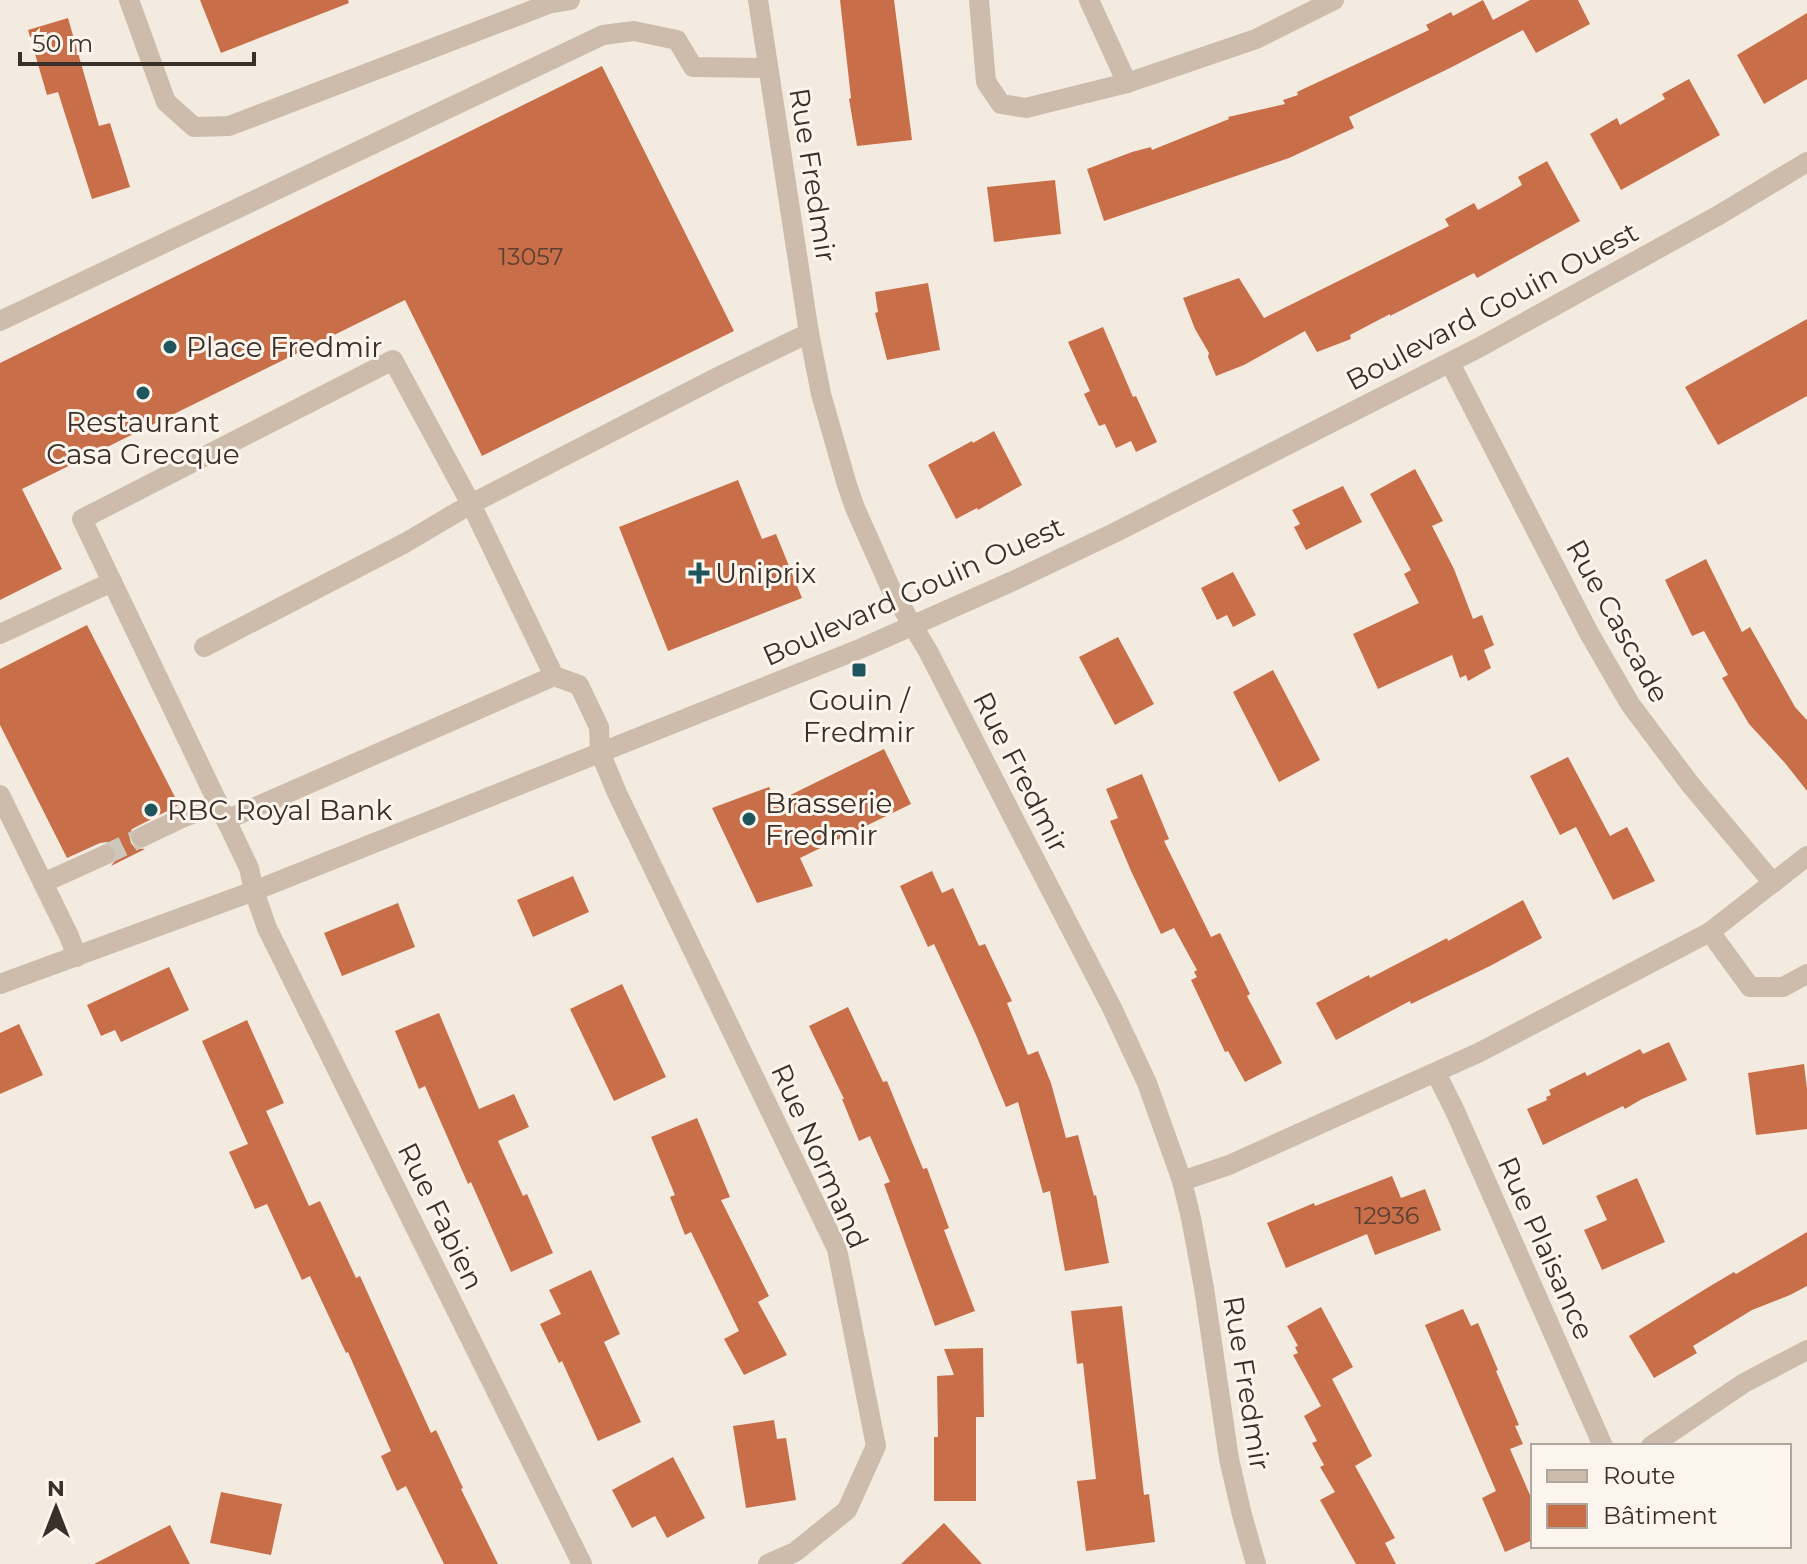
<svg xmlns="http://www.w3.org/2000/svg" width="1807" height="1564" viewBox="0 0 1807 1564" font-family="Montserrat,sans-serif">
<rect width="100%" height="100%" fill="#f4ebe0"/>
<!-- building -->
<g fill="#c86f4a">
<polygon points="200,0 348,0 349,3 221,53"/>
<polygon points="840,0 894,0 912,140 857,146 849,99 851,98"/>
<polygon points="1483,0 1493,20 1530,0 1578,0 1590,24 1536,53 1523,30 1450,68 1349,117 1354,128 1289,158 1104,221 1087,169 1132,152 1151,147 1152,150 1229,119 1228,117 1285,104 1283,100 1298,95 1297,92 1429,30 1426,25 1451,12 1453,16"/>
<polygon points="1807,13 1807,79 1764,104 1737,55"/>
<polygon points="68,18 99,126 110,123 130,187 92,199 58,92 47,95 28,30"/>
<polygon points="602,66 734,331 482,456 405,300 22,489 62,569 0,600 0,363"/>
<polygon points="1689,79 1720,135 1621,190 1590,134 1617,118 1620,125 1665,99 1662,94"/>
<polygon points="1547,161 1580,221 1477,278 1474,273 1390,316 1390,314 1350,335 1351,339 1317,352 1305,331 1244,365 1216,376 1208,357 1209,353 1195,329 1183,298 1239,278 1264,318 1449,226 1445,219 1474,203 1478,210 1500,198 1522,185 1518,177"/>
<polygon points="1055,180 1061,234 994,242 987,187"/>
<polygon points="928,283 940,350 887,360 875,313 878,312 875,292"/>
<polygon points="1807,319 1807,396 1718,445 1685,387"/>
<polygon points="1103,327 1133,397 1136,396 1157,442 1136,452 1131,441 1116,448 1105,424 1099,426 1084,394 1090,391 1068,342"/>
<polygon points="994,431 1022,485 978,510 977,508 956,519 928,465 972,441 973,443"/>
<polygon points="1415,469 1443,521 1432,526 1454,569 1473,619 1482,615 1494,645 1484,650 1491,668 1468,681 1466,675 1460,678 1452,655 1378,689 1353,634 1419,603 1404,574 1411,570 1370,494"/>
<polygon points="738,480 762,539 776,534 802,598 668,651 619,527"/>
<polygon points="1343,486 1362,522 1306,550 1294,527 1300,524 1292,510"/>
<polygon points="1706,559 1742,632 1750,627 1795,707 1807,720 1807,791 1785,763 1749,724 1722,678 1728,675 1704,631 1692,636 1665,580"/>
<polygon points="1233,572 1256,615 1233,627 1227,615 1217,620 1201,588"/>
<polygon points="87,625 179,805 132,829 129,835 131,843 135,848 145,849 111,866 118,857 117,850 113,845 107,842 100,843 67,858 0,725 0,669"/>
<polygon points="1118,637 1154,704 1115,725 1079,657"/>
<polygon points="1273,670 1320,760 1279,782 1233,692"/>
<polygon points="884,749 911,804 800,858 813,886 757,903 712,808 769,787 776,802"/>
<polygon points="1568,757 1610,836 1627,827 1655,881 1613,900 1576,827 1560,835 1530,776"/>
<polygon points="1142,774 1169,839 1164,841 1211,937 1220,933 1250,994 1247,996 1282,1063 1245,1082 1228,1051 1225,1052 1191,980 1197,977 1194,972 1197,970 1174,928 1161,934 1131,871 1110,821 1118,818 1106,789"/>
<polygon points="932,871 942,893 953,888 979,946 985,944 1012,1001 1007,1003 1028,1055 1038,1051 1051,1083 1066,1138 1078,1135 1094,1196 1096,1195 1109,1263 1065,1271 1050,1191 1043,1193 1018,1102 1006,1107 976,1035 934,944 928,947 900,886"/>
<polygon points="573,876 589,912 533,937 517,900"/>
<polygon points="1523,900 1542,938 1490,966 1411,1004 1410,1001 1336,1040 1316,1003 1369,975 1370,978 1447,938 1448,941"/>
<polygon points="398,903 415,947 342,976 324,933"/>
<polygon points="169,967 189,1010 121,1042 115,1030 101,1036 87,1005"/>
<polygon points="622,984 666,1077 614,1101 570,1009"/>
<polygon points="848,1007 883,1082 887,1081 923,1169 927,1168 949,1228 944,1230 975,1311 935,1326 884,1184 890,1182 870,1136 859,1141 842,1099 844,1099 809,1026"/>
<polygon points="439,1013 479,1109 514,1094 529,1127 498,1141 523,1196 527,1194 553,1253 511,1272 471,1182 468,1184 425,1086 419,1089 395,1031"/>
<polygon points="247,1020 284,1103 266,1111 309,1206 320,1201 356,1278 360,1276 431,1433 436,1430 463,1488 461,1489 498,1564 444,1564 406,1486 397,1491 381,1456 391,1451 348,1352 346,1353 310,1276 302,1280 267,1204 255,1209 229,1152 248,1144 202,1041"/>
<polygon points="19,1024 43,1075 0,1094 0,1033"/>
<polygon points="1669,1042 1687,1080 1642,1099 1625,1109 1623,1106 1543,1145 1527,1109 1547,1100 1546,1097 1551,1095 1549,1090 1585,1072 1587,1076 1640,1049 1643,1054"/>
<polygon points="1804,1064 1807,1089 1807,1129 1756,1135 1748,1073"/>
<polygon points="697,1118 730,1197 721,1200 769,1296 758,1302 787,1355 744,1375 724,1339 739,1331 691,1232 685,1235 670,1197 675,1195 651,1137"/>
<polygon points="1392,1176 1401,1198 1425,1189 1441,1230 1375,1255 1367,1234 1286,1268 1267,1223 1314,1203 1315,1206"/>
<polygon points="1637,1178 1665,1242 1602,1270 1584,1230 1607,1220 1596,1196"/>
<polygon points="1807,1232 1807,1286 1790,1295 1752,1310 1693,1346 1697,1353 1654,1378 1629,1336 1707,1288 1734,1272 1736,1274"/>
<polygon points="591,1270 620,1334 604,1342 641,1422 598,1441 562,1361 559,1363 540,1324 561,1314 549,1290"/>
<polygon points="1122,1306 1144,1495 1149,1494 1155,1542 1086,1551 1077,1481 1096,1479 1083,1363 1077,1364 1071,1311"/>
<polygon points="1321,1307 1353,1367 1332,1379 1372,1456 1355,1466 1395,1538 1385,1543 1396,1564 1356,1564 1320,1500 1335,1492 1320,1467 1324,1465 1312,1443 1317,1441 1304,1416 1321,1406 1293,1355 1298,1353 1295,1347 1298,1346 1287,1326"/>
<polygon points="1463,1309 1471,1326 1478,1323 1498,1370 1496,1371 1519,1425 1515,1426 1523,1444 1510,1449 1533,1502 1533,1540 1505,1552 1482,1498 1496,1491 1425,1325"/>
<polygon points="983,1348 984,1417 976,1417 976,1501 934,1501 934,1437 938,1437 937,1376 954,1375 944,1349"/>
<polygon points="774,1420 777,1439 786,1438 796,1500 746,1508 733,1426"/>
<polygon points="673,1457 705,1518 667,1538 655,1516 632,1528 612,1490"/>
<polygon points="221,1492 282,1504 271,1555 210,1543"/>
<polygon points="944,1523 982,1564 901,1564"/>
<polygon points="170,1525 190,1564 94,1564"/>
</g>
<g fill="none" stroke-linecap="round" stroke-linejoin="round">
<!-- minor-tunnel -->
<polyline stroke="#cfc6bc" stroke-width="20" stroke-dasharray="20 10" stroke-linecap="butt" points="105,855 142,837"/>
<!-- minor -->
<g stroke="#cdbcab" stroke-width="20">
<polyline points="129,0 166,102 194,127 229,126 551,3 570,0"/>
<polyline points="758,0 809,333 821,394 847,485 855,508 891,589 929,653 1014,819 1112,1008 1147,1083 1182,1181 1191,1218 1204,1288 1229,1459 1242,1515 1256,1564"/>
<polyline points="979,0 986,82 1001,104 1026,108 1127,83 1256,39 1334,0"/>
<polyline points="1089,0 1127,83"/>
<polyline points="0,321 603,35 634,31 677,40 693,67 768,68"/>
<polyline points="1450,363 1589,633 1630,704 1690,784 1773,883"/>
<polyline points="0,634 112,582"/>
<polyline points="204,647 405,543 471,504 720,376 809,333"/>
<polyline points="0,795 69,936 77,957"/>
<polyline points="226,820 554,676"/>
<polyline points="142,837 182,818 219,804"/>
<polyline points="43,883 105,855"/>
<polyline points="1710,932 1750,987 1783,987 1807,974"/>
<polyline points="0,984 254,891 862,648 1013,581 1114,533 1482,346 1719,215 1807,162"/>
<polyline points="1436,1073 1455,1111 1603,1446"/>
<polyline points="1182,1181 1229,1165 1478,1053 1710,932 1807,856"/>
<polyline points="1651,1446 1744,1383 1807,1350"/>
<polyline points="582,1564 267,928 254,891 249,868 82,519 393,360 471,504 554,676 579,685 599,727 600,752 617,793 837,1249 876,1446 847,1510 795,1552 768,1564"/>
</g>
</g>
<!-- markers -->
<g fill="#1f565d" stroke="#fbf5ed" stroke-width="3">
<circle cx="170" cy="347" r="8"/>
<circle cx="143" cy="393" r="8"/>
<path d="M695 561h8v8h8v8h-8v8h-8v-8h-8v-8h8z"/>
<rect x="851" y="662" width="16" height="16" rx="4"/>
<circle cx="151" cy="810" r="8"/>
<circle cx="749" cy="819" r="8"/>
</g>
<g text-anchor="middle" stroke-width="6" stroke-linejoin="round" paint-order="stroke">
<!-- number labels -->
<g font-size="24" fill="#5e4032">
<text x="531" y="265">13057</text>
<text x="1387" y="1224">12936</text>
</g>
<!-- street labels -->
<g font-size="28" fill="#3a302a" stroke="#fbf5ed">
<text transform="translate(813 175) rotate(81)" y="10">Rue Fredmir</text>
<text transform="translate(1492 306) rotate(-28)" y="10">Boulevard Gouin Ouest</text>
<text transform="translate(913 591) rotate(-24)" y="10">Boulevard Gouin Ouest</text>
<text transform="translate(1618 621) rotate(61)" y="10">Rue Cascade</text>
<text transform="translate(1021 772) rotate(63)" y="10">Rue Fredmir</text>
<text transform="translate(820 1156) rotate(66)" y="10">Rue Normand</text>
<text transform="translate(441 1216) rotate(64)" y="10">Rue Fabien</text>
<text transform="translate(1546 1248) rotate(66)" y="10">Rue Plaisance</text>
<text transform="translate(1247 1383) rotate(81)" y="10">Rue Fredmir</text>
</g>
<!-- poi labels -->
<g font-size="28" fill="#3a302a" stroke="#fbf5ed" text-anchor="start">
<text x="186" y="357">Place Fredmir</text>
<text x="143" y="432" text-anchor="middle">Restaurant<tspan x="143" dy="32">Casa Grecque</tspan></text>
<text x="715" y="583">Uniprix</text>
<text x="859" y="710" text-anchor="middle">Gouin /<tspan x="859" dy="32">Fredmir</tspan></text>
<text x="765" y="813">Brasserie<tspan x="765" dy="32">Fredmir</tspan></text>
<text x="167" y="820">RBC Royal Bank</text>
</g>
</g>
<!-- legend -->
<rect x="1531" y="1444" width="260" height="104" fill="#fbf5ed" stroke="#aea69f" stroke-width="2"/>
<rect x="1547" y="1470" width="40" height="12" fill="#cdbcab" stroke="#aea69f" stroke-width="2"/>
<text x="1603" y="1484" font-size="24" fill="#3a302a">Route</text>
<rect x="1547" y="1504" width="40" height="24" fill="#c86f4a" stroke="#aea69f" stroke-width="2"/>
<text x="1603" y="1524" font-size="24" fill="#3a302a">Bâtiment</text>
<!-- north arrow -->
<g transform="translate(56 1508)" stroke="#fbf5ed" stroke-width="6" paint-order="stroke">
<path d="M0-6L14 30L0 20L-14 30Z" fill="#3a302a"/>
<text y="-12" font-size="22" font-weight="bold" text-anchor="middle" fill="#3a302a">N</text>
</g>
<!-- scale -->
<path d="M20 52v12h234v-12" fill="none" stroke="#3a302a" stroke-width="4"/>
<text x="32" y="52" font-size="24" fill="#3a302a" stroke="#fbf5ed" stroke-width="6" paint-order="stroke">50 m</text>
</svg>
